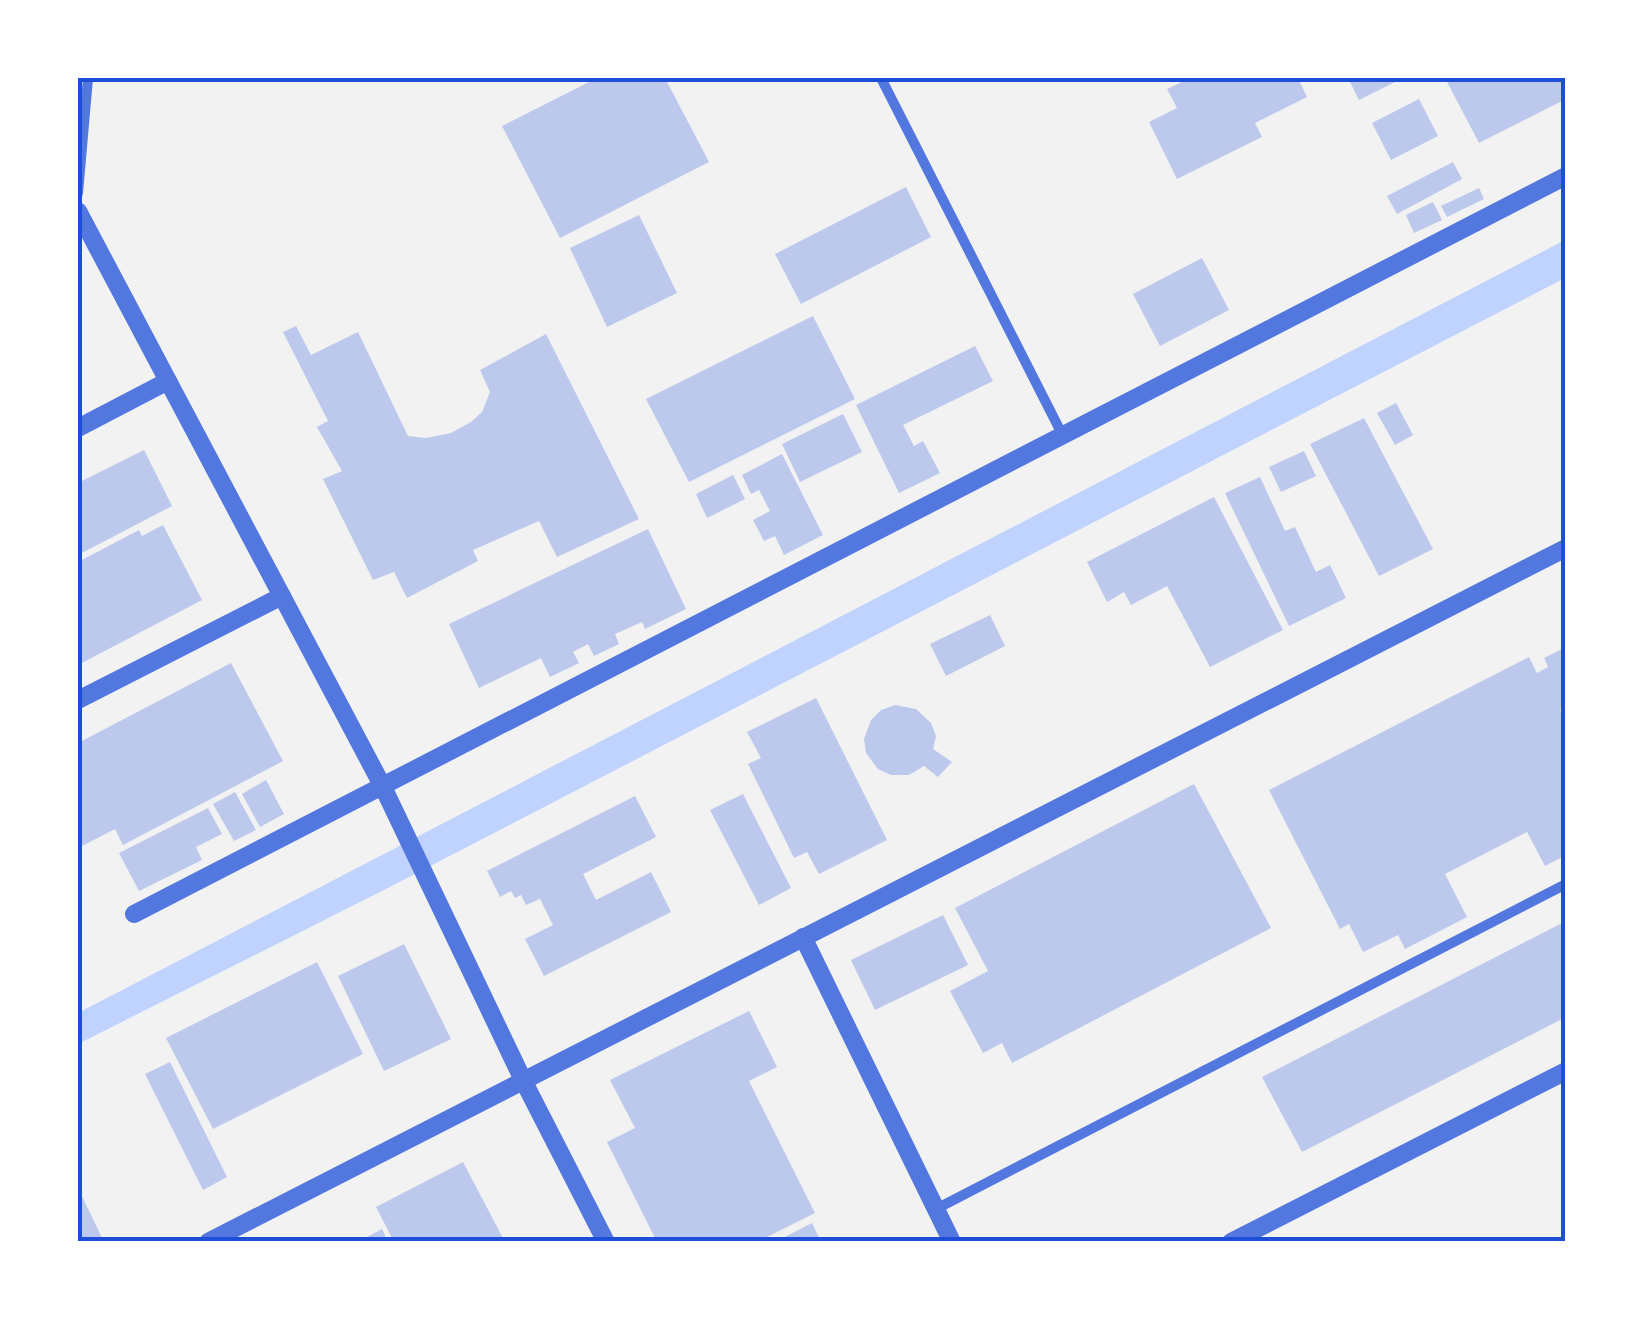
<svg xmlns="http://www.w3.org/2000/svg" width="1643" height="1319" viewBox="0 0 1643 1319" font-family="Manrope,sans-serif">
<rect width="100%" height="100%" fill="#f2f2f2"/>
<!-- water -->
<polygon fill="#bfd3fe" points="1565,240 1565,278 382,891 78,1044 78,1013"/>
<!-- building -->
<g fill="#bdc9ec">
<polygon points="597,78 665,78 709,162 560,238 502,126"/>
<polygon points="1190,78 1298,78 1307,97 1255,123 1262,137 1177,179 1149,122 1177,108 1167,89"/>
<polygon points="1348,78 1403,78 1359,100"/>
<polygon points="1445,78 1566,78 1566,99 1479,143"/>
<polygon points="1419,99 1438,136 1391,160 1372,123"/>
<polygon points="1453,162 1462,179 1397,214 1387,196"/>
<polygon points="906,187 931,237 801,304 775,254"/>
<polygon points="1479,188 1484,199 1447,217 1441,206"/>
<polygon points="1433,202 1442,220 1414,233 1406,215"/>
<polygon points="639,215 677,293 607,327 570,248"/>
<polygon points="1202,258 1229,310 1160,346 1133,294"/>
<polygon points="813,316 855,399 689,482 646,399"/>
<polygon points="296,326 311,355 358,332 408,436 426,438 451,433 471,422 482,412 490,392 480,370 546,334 639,519 557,557 539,521 473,550 478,561 407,598 394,572 373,580 323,479 342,471 317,427 328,421 283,332"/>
<polygon points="975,346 993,381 903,425 914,446 923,441 940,473 899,493 856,405"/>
<polygon points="1396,403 1413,435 1395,445 1377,413"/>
<polygon points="843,414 862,452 800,482 782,444"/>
<polygon points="1364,418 1433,549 1379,576 1310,444"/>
<polygon points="144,450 172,506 78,555 78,483"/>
<polygon points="1304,451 1316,476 1281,492 1269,467"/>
<polygon points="782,454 823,535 784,555 775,536 764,541 753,520 770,511 759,490 751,494 742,475"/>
<polygon points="733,475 745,499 707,518 696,494"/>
<polygon points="1260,477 1285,531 1295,527 1316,572 1330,565 1346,598 1289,626 1225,493"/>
<polygon points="1214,497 1283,630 1210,667 1167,586 1131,605 1124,592 1107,602 1087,562"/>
<polygon points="163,525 202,600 78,665 78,562 139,530 142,536"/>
<polygon points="648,529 686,609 645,629 642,622 615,634 619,644 594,656 588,644 573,652 579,663 550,677 541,658 479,688 449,624"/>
<polygon points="990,615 1005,646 946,676 930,644"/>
<polygon points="1566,647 1566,707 1560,710 1566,720 1566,855 1545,866 1527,832 1445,874 1467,917 1405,949 1398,935 1363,952 1349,924 1340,929 1269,790 1529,657 1537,673 1548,667 1544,658"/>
<polygon points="231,663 283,761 123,845 115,829 78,848 78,743"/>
<polygon points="816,698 887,840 819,874 807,852 794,858 748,764 761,758 747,732"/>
<polygon points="895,705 916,709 931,723 936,736 933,749 952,762 938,777 924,766 909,775 891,775 878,769 866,753 864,739 871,720 881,710"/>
<polygon points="266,780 284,814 260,827 242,794"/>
<polygon points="1194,784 1271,928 1012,1063 1002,1043 983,1053 950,991 988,971 955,908"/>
<polygon points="235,792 256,830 234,841 213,804"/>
<polygon points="743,794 791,888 759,905 710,810"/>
<polygon points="635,796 656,837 583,874 596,900 651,872 671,912 544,976 525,939 553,925 540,899 526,905 521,895 515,898 511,891 500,897 487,871"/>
<polygon points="208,808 222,834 196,847 202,860 139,891 119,853"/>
<polygon points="943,915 968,965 875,1010 851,960"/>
<polygon points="1566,921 1566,1017 1302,1152 1262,1077"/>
<polygon points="404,944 451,1039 384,1071 338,976"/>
<polygon points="317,962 363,1054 213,1129 166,1038"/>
<polygon points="749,1011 777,1067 749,1081 815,1213 757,1242 657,1242 607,1142 635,1128 610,1080"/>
<polygon points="170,1062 227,1177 203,1190 145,1074"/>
<polygon points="463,1162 505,1242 394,1242 376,1207"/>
<polygon points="78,1188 104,1242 78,1242"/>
<polygon points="812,1223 821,1242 775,1242"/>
<polygon points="382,1229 388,1242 358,1242"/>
</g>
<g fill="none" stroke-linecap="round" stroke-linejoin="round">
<!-- minor -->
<g stroke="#5277de" stroke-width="10">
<polyline points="881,78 1062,434"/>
<polyline points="78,193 88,78"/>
<polyline points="936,1209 1566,884"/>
</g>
<!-- tertiary -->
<g stroke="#5277de" stroke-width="18">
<polyline points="78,211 383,787 523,1080 606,1242"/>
<polyline points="78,428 168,381"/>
<polyline points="78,700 282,596"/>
<polyline points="134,914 1566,176"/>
<polyline points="803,937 952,1242"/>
<polyline points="208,1242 1566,548"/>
<polyline points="1231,1242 1566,1071"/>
</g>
</g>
<!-- border -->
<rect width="1643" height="1319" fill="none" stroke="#ffffff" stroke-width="160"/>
<rect x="80" y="80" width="1483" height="1159" fill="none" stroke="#1d4ed8" stroke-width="4"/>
</svg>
